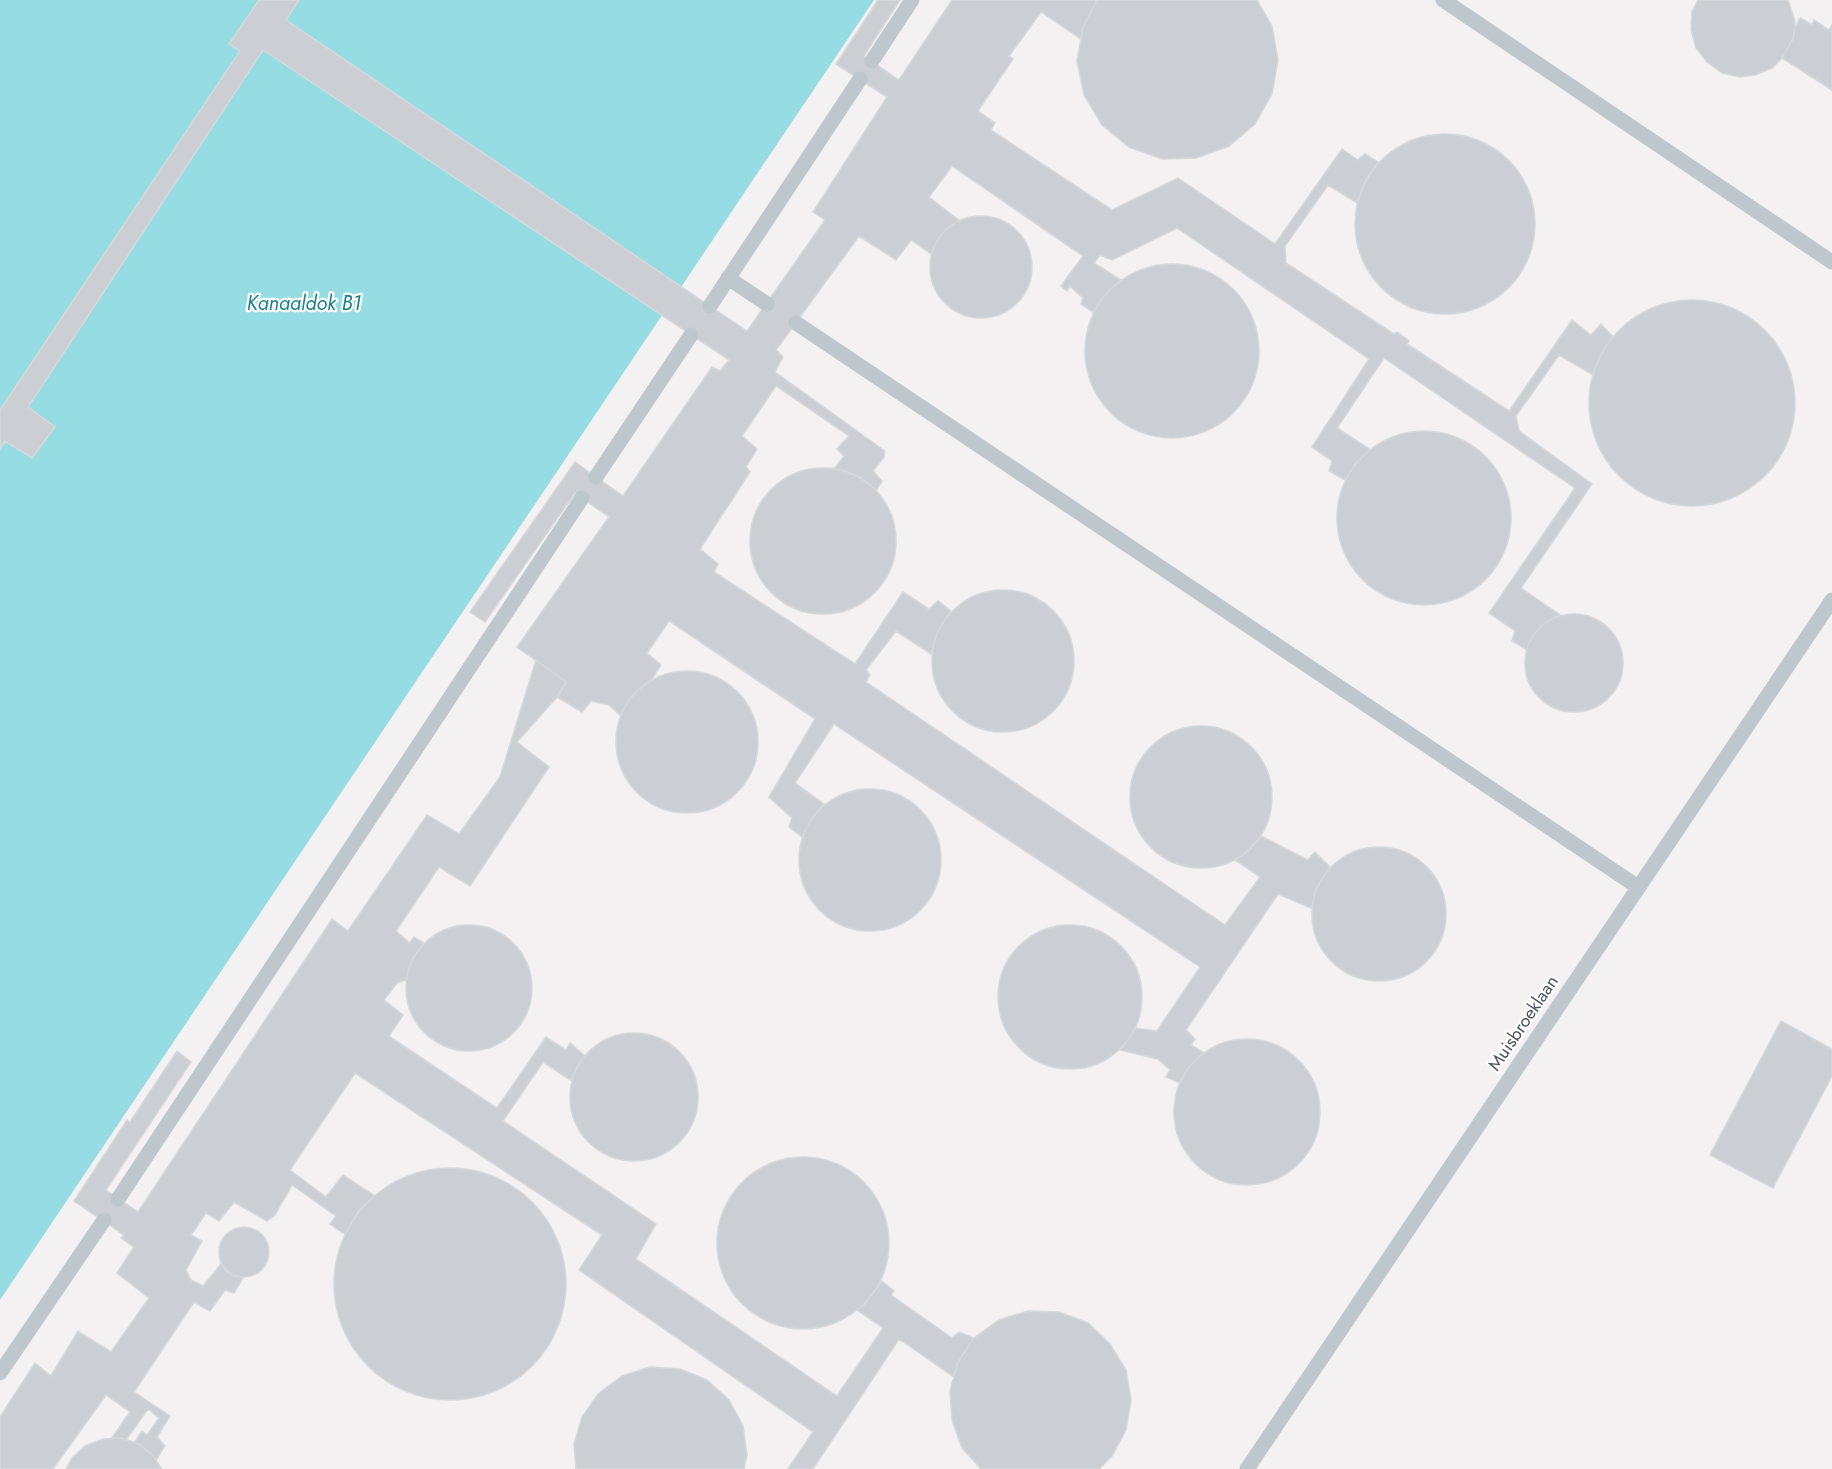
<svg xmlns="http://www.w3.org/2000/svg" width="1832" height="1469" viewBox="0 0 1832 1469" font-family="Jost,sans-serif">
<rect width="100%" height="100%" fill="#f3f1f1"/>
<!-- water -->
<polygon fill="#96dde3" points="0,0 874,0 0,1300"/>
<!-- building -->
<g fill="#cbcfd3" stroke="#d5d8db" stroke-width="1.5">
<polygon points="259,0 299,0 286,20 747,331 825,220 813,212 887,97 836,64 878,0 900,0 864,56 899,80 952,0 1097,0 1083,27 1081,39 1041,12 1009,56 1013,59 978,111 995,123 991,130 1112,210 1178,178 1275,244 1342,149 1358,160 1365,154 1378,162 1365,181 1357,203 1328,185 1285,246 1286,263 1394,334 1397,332 1409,341 1407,344 1509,411 1572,320 1591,335 1601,324 1613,337 1601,354 1593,375 1559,355 1516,416 1519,431 1592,484 1521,588 1560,615 1541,626 1533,636 1527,650 1512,641 1515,631 1489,613 1575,488 1384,358 1337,428 1371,450 1355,464 1347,481 1329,471 1332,461 1312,447 1369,359 1177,228 1112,260 1100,255 1094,263 1121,280 1103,297 1093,312 1081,304 1083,298 1070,286 1067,291 1061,286 1083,256 952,166 929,197 960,221 950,226 942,234 931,254 911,240 896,260 859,236 776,350 783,357 775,372 885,451 884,457 873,471 882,481 876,491 859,477 847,472 834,469 844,456 837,449 849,436 776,386 742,436 757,449 746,467 750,472 700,549 718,564 714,572 855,664 903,592 929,609 938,601 951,611 938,630 931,654 896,631 866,670 870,675 866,682 1225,925 1260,877 1235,860 1250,850 1261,836 1308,860 1315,852 1330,867 1318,886 1311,908 1278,894 1186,1030 1195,1039 1191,1045 1204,1053 1187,1070 1180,1083 1166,1077 1170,1070 1158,1059 1120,1050 1135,1028 1157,1031 1200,967 834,724 795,783 824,804 811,819 802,837 789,827 792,818 769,797 815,719 669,621 647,653 661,665 652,679 633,694 620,715 609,705 591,701 582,712 557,697 566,682 517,647 609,517 575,493 485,622 470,612 575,462 623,496 712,367 720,371 729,360 263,50 28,407 55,427 32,458 5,441 0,449 0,410 240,51 229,44"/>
<polygon points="1097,0 1257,0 1272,26 1278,60 1272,94 1255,124 1229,146 1196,158 1162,159 1129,147 1102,125 1084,95 1077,61 1083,27"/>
<polygon points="1698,0 1788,0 1795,21 1793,39 1785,55 1772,68 1755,75 1740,77 1722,73 1707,62 1696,48 1691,30 1692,12"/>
<polygon points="1800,18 1812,25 1814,20 1829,30 1832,25 1832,90 1782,58 1793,39 1794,30"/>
<circle cx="1445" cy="224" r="90"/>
<circle cx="981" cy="267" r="51"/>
<circle cx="1172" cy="351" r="87"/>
<circle cx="1692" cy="403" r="103"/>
<circle cx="1424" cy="518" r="87"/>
<circle cx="823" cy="541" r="73"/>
<circle cx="1003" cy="661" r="71"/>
<circle cx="1574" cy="663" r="49"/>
<polygon points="536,660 566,682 557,697 517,742 549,767 470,886 439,867 396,931 410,943 414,937 424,943 412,960 406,980 397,983 384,1000 403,1015 389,1036 497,1108 546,1037 566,1050 570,1043 585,1056 574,1074 572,1081 543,1062 503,1121 656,1224 636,1259 837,1396 883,1328 857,1310 865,1304 882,1281 894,1291 891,1295 952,1338 959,1332 974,1338 958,1362 954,1377 899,1339 813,1469 788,1469 813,1432 579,1270 602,1235 355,1073 290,1170 326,1197 343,1175 375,1196 358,1211 346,1235 330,1224 336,1216 292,1185 275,1215 267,1221 234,1202 219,1221 206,1213 191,1235 202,1241 186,1270 191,1280 203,1286 221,1264 226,1271 234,1276 243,1278 234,1293 225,1290 210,1311 194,1302 134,1392 170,1416 157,1437 165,1446 156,1460 153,1456 139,1444 134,1443 142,1431 147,1435 159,1418 148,1409 126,1440 111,1439 130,1412 106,1395 53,1469 0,1469 0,1417 35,1363 51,1376 78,1331 111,1352 149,1298 117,1273 134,1247 121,1238 124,1235 74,1201 127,1120 130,1122 177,1051 191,1062 106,1190 138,1212 332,919 348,931 427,815 459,834 500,777"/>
<circle cx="687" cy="742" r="71"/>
<circle cx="1201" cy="797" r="71"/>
<circle cx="870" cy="860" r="71"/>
<circle cx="1379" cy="914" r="67"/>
<circle cx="469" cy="988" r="63"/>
<circle cx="1070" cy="997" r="72"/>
<polygon points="1781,1021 1832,1049 1832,1076 1773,1188 1710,1155"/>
<circle cx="634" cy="1097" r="64"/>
<circle cx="1247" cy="1112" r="73"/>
<circle cx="803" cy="1243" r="86"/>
<circle cx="450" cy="1284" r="116"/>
<circle cx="244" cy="1252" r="25"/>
<polygon points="1028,1311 1059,1312 1088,1323 1110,1344 1126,1370 1131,1400 1126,1430 1112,1456 1099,1469 981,1469 962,1448 952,1420 950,1391 958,1362 974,1338 999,1320"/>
<polygon points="650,1367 680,1369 707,1380 729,1400 743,1426 747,1455 744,1469 576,1469 574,1444 582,1417 598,1394 622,1376"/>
<polygon points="121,1438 139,1444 153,1456 162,1469 66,1469 72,1458 85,1446 103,1439"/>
</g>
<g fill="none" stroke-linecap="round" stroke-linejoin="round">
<!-- lane -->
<g stroke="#bec7cc" stroke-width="15">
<polyline points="1443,0 1832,262"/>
<polyline points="872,61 912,0"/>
<polyline points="728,278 767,304"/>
<polyline points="710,306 860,79"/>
<polyline points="796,323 1638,887"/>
<polyline points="596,477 691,335"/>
<polyline points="118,1199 582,498"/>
<polyline points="0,1373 104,1220"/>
<polyline points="1247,1469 1832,600"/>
</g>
</g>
<g text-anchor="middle" stroke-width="4.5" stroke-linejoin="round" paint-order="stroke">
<!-- street labels -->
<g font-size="18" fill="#4a565c" stroke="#fff">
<text transform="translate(1523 1023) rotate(-56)" y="6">Muisbroeklaan</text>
</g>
<!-- water labels -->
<g font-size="20" font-style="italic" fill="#1a8089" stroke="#fff">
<text x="304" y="310">Kanaaldok B1</text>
</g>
</g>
</svg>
